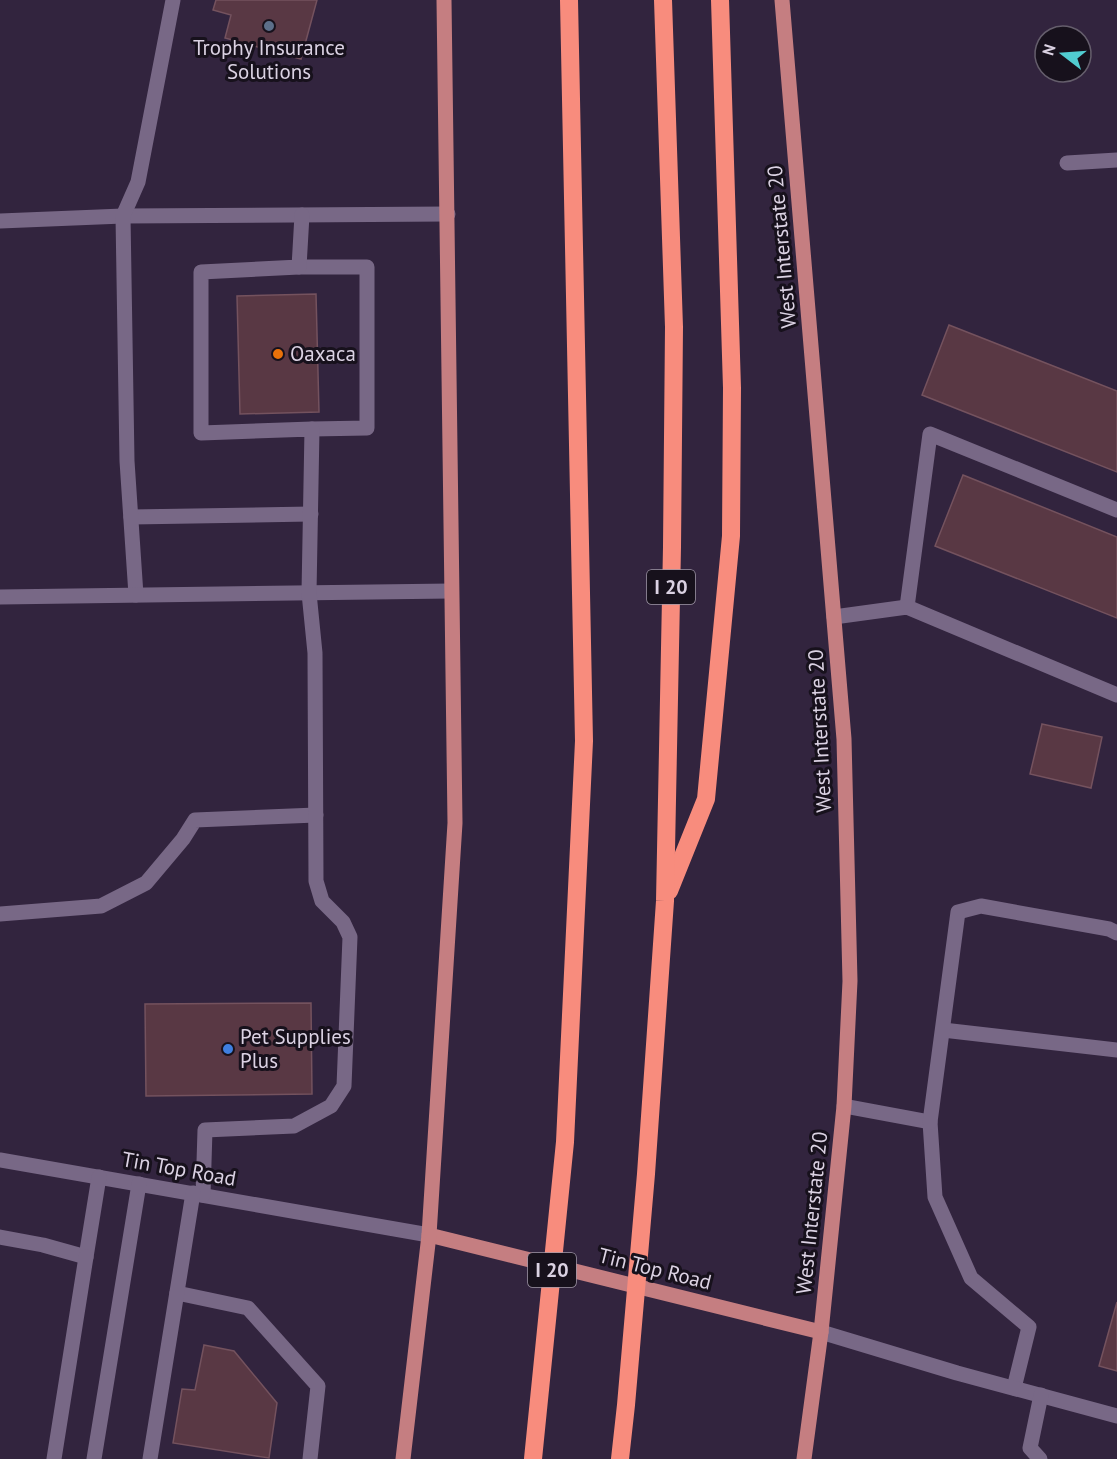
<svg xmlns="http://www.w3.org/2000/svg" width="1117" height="1459" viewBox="0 0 1117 1459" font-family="'PT Sans',sans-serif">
<rect width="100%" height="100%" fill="#32243e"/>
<!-- building -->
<g fill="#593844" stroke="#74525e" stroke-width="1.5">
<polygon points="216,0 317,0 301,59 225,38 231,15 213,10"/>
<polygon points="316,294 319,412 240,414 237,296"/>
<polygon points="949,325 1117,391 1117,472 922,395"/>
<polygon points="963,475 1117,537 1117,618 935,546"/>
<polygon points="1042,724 1102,737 1091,788 1030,774"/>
<polygon points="311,1003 312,1094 146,1096 145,1004"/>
<polygon points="1117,1302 1117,1371 1099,1366"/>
<polygon points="204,1345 234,1351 277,1403 269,1458 173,1443 182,1389 195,1390"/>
</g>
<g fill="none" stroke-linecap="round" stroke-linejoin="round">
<!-- minor -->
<g stroke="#786886" stroke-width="15">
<polyline points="1067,163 1117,160"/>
<polyline points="0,221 123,216 448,214"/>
<polyline points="299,267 367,267 367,428 312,429"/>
<polyline points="131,517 311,514"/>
<polyline points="136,595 127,461 123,216 138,182 173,0"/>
<polyline points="0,597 451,591"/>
<polyline points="907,607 930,434 1117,510"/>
<polyline points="834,617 907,607 1117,695"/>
<polyline points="0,914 101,906 146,883 183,839 195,820 316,815"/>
<polyline points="943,1030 1117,1050"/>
<polyline points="844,1106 930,1122 935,1197 971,1278 1029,1327 1014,1388"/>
<polyline points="930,1122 958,912 981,906 1109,929 1117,933"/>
<polyline points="0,1160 429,1235"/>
<polyline points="203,1195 205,1130 294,1126 331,1106 344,1086 350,937 343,922 322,901 316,881 315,653 309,593 312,429 201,433 201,272 299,267 302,215"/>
<polyline points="0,1237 43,1245 86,1257 99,1177"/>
<polyline points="177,1293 248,1308 318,1386 310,1459"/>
<polyline points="821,1332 957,1373 1117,1416"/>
<polyline points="54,1459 86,1257"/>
<polyline points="94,1459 139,1184"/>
<polyline points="150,1459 193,1193"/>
<polyline points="1040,1459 1030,1448 1041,1395"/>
</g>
<!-- major -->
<g stroke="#c57e81" stroke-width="15">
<polyline points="782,0 844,739 850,981 844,1106 821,1332 804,1459"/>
<polyline points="429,1235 821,1332"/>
<polyline points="403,1459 429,1235 455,823 444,0"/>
</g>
<!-- highway -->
<g stroke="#f88c7d" stroke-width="18">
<polyline points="669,891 706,799 731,536 732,388 720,0"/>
<polyline points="533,1459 565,1142 584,741 569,0"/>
<polyline points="620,1459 626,1405 646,1174 665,901 672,547 674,327 663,0"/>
</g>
</g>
<!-- markers -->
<circle fill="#5c6f8a" stroke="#17111c" stroke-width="2" cx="269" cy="26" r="6"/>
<circle fill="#e8710a" stroke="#17111c" stroke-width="2" cx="278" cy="354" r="6"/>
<circle fill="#3f7fe0" stroke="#17111c" stroke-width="2" cx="228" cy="1049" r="6"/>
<g text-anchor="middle" stroke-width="6" stroke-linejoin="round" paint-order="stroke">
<!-- shield labels -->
<g fill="#17111c" stroke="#a098a7" stroke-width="1.5">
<rect x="647" y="570" width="48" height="34" rx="4.5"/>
<rect x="528" y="1253" width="48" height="34" rx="4.5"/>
</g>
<g font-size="20" font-weight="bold" fill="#dbd2e3">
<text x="671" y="594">I 20</text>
<text x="552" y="1277">I 20</text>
</g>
<!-- poi labels -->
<g font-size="21" fill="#dbd2e3" stroke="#17111c" text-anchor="start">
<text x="269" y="55" text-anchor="middle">Trophy Insurance<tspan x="269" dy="24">Solutions</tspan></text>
<text x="290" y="361">Oaxaca</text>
<text x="240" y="1044">Pet Supplies<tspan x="240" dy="24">Plus</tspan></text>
</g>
<!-- street labels -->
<g font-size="21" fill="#dbd2e3" stroke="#17111c">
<text transform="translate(782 247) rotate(-95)" y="7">West Interstate 20</text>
<text transform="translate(820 731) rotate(-93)" y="7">West Interstate 20</text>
<text transform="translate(179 1169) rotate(10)" y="7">Tin Top Road</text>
<text transform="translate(812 1213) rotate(-84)" y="7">West Interstate 20</text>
<text transform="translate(655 1269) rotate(14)" y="7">Tin Top Road</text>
</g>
</g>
<!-- north arrow -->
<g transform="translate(1063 54) rotate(287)"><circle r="28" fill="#17111c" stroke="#655e6c" stroke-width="1.5"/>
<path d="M0-4.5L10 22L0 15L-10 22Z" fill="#51ccd1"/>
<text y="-9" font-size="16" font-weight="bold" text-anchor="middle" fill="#dbd2e3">N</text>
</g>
</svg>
